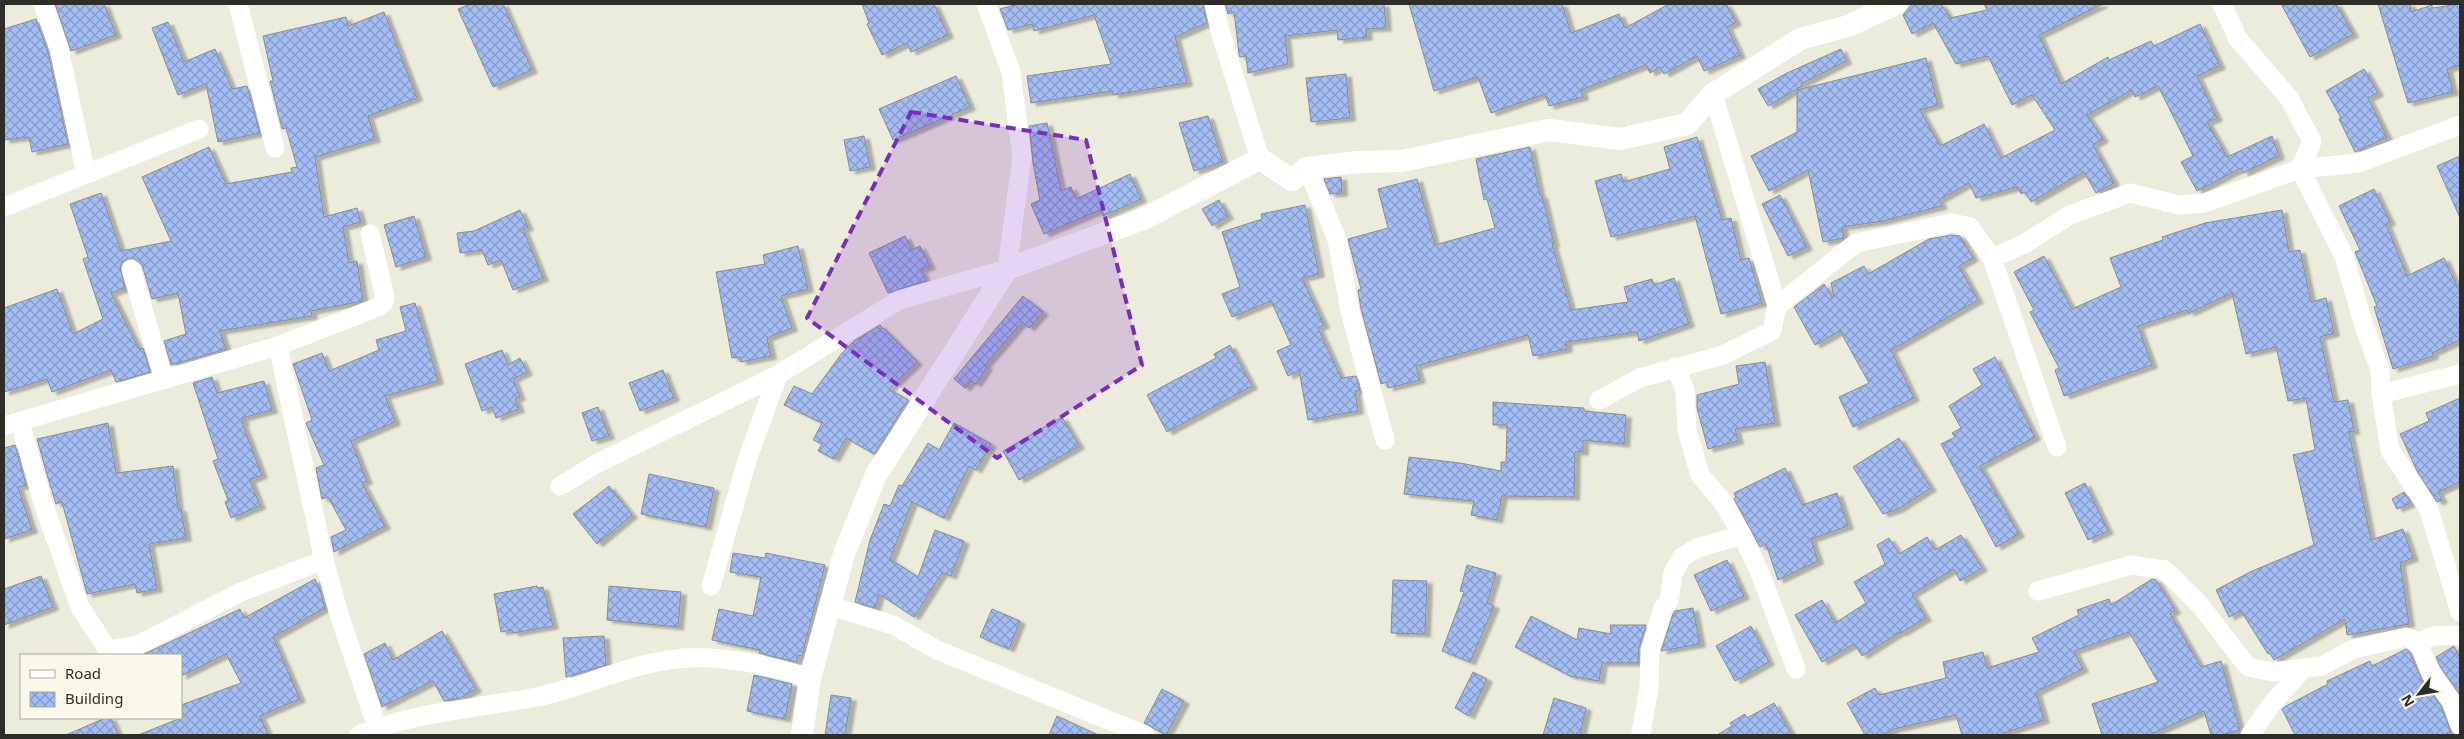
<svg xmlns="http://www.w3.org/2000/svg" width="2464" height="739" viewBox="0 0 2464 739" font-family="'Noto Sans',sans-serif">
<defs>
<pattern id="building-cross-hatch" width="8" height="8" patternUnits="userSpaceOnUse" patternTransform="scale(1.25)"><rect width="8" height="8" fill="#a4bdf4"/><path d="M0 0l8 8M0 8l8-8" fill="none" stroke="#869ac6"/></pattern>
<filter id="shadow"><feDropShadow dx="5.5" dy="3" stdDeviation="1" flood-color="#0004"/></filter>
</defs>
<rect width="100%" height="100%" fill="#ececdc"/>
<!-- building -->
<g fill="url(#building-cross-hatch)" stroke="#868c99" filter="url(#shadow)">
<polygon points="55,4 104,4 116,35 71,51"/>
<polygon points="471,4 503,4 532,70 493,87 458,9"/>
<polygon points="862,4 934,4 948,35 911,52 907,43 882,55 867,24 869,23"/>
<polygon points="1018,4 1203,4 1207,23 1175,37 1187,83 1113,95 1113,91 1031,103 1027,76 1111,64 1094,15 1034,31 1032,24 1008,30 1000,9"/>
<polygon points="1225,4 1384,4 1386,28 1366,29 1367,37 1338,40 1337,30 1285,36 1288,64 1248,73 1246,56 1240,57 1239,54 1234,12 1228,14"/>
<polygon points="1409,4 1562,4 1571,33 1619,14 1625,28 1669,4 1726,4 1736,22 1727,27 1740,55 1704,71 1697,56 1664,74 1660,67 1650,73 1646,65 1581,90 1583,97 1549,106 1545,94 1491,113 1478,77 1434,91"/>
<polygon points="1912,4 1941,4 1950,18 1987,10 1984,4 2103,4 2039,35 2061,84 2108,57 2109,60 2151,41 2154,46 2200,24 2220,66 2197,76 2217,118 2207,122 2227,157 2272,136 2279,156 2243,173 2241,168 2197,191 2181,162 2193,156 2158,86 2135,97 2132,90 2087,115 2103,139 2093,145 2114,183 2096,193 2084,172 2031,202 2025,192 2021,194 2018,187 1976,198 1969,183 1939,200 1942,206 1883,221 1842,227 1844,238 1823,242 1808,170 1769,191 1751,156 1797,132 1797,90 1926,58 1938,105 1920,110 1940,146 1984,124 2001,158 2055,130 2032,95 2012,105 1988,56 1956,64 1933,23 1912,34 1903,15"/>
<polygon points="2281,4 2336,4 2353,34 2310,57"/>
<polygon points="2378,4 2410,4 2411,12 2432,5 2432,8 2460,4 2460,65 2447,69 2453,92 2408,103"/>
<polygon points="384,12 417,98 368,116 375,139 315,157 324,217 357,208 361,222 343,227 349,263 357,261 363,301 311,311 312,316 220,331 226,349 171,365 164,341 186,334 178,293 152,299 142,265 134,258 128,258 123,261 120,267 125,288 111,293 139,349 143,348 150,372 116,382 111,370 52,392 47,379 4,392 4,308 57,289 73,334 103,319 83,259 88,257 70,204 101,193 121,251 171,241 142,177 209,147 226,184 292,172 291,168 297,167 286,128 282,129 270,81 273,81 263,36 346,17 348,26"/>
<polygon points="36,19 48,52 68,144 32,152 29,137 4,140 4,29"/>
<polygon points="168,22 184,62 215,49 232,89 247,86 260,133 218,142 206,84 178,95 152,28"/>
<polygon points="1841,49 1846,61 1801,84 1802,86 1768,106 1758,89 1787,73"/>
<polygon points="2364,69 2378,93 2368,98 2387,137 2355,152 2339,119 2341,118 2326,91"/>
<polygon points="1346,74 1350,118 1311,122 1306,78"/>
<polygon points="956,76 970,107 893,140 879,109"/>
<polygon points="1208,116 1223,162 1194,171 1179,123"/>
<polygon points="1047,123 1061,191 1071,187 1076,199 1130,174 1141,199 1103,216 1100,210 1044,234 1031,204 1040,200 1033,163 1029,126"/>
<polygon points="864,136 870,167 850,171 844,140"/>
<polygon points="1697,137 1722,220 1731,218 1741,260 1749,258 1762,303 1721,314 1695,216 1611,237 1595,181 1621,174 1623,182 1670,169 1664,147"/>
<polygon points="1530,147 1540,196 1542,195 1554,244 1552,244 1571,310 1628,302 1624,287 1652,279 1654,285 1674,278 1689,324 1639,341 1637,332 1566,342 1567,349 1533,356 1528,335 1416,366 1420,380 1388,388 1387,382 1381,384 1361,309 1358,290 1361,289 1348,239 1388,228 1378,189 1417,179 1435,245 1495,228 1487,199 1484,200 1476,159"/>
<polygon points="2460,156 2460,218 2437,166"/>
<polygon points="1341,177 1342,193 1330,194 1324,179"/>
<polygon points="2374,189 2390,222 2386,224 2407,276 2444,258 2460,293 2460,340 2432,353 2433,356 2393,369 2374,307 2377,306 2355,252 2360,250 2339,206"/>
<polygon points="1780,195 1807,247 1788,256 1762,204"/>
<polygon points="1219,200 1228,216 1212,226 1202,209"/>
<polygon points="1305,205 1319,274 1302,278 1324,325 1318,328 1341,378 1356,376 1360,390 1355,391 1358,411 1308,420 1299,370 1288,376 1277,351 1291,345 1271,301 1232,317 1222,294 1240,287 1222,232 1262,219 1261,214"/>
<polygon points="520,210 528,227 523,229 543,278 513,290 501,260 488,265 482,250 460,253 457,233 474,231"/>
<polygon points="2282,210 2289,252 2300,250 2311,302 2326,298 2334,333 2320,337 2334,402 2348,400 2354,431 2349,432 2371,540 2403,529 2413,558 2400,563 2409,624 2347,635 2345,619 2274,660 2270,653 2268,654 2241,611 2229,617 2216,590 2250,572 2314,545 2293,455 2315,450 2306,398 2288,401 2276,347 2246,354 2232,293 2189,313 2187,310 2138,326 2152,365 2064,396 2055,370 2059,368 2030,312 2034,310 2014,272 2044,256 2072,309 2121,287 2110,258 2163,240 2162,237 2205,223"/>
<polygon points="414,216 426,257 396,267 384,225"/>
<polygon points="1952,235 1960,236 1973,258 1959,266 1978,300 1891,350 1914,398 1853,427 1839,397 1869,383 1840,331 1815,345 1794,307 1824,284 1832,297 1834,297 1831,283 1864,266 1868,274 1929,239"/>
<polygon points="905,236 912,250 920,246 930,266 921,270 926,281 888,293 869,253"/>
<polygon points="798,246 808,289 781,296 792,328 767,338 771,356 741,362 740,357 732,358 716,272 765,264 763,255"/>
<polygon points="1023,296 1043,312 1029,328 1022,322 985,365 987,367 976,384 971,381 965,388 954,379"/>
<polygon points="415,303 438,381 385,396 395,422 351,441 367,481 362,483 385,526 334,552 331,537 346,530 328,497 322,499 316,468 324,465 306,423 312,420 293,364 322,353 329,371 379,350 376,340 406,331 400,307"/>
<polygon points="880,325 917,362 889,389 908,400 874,454 846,438 834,459 818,451 822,444 813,440 822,423 784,405 794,386 812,394 842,353 854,341"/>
<polygon points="1230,345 1252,386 1167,432 1147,395 1216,358 1214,354"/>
<polygon points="502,350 508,365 520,358 527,372 513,379 520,397 515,399 519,409 496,418 492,407 482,411 465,364"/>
<polygon points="1995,357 2035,437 1980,466 2019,534 1996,547 1941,444 1955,437 1952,433 1961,428 1949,406 1982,385 1973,369"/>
<polygon points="1765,362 1775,423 1735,429 1738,441 1708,449 1697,408 1697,395 1739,384 1736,366"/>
<polygon points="663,370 674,398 640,411 629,383"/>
<polygon points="212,377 217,393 264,381 272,410 242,418 244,422 242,423 262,475 250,480 260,506 231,518 225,502 228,500 213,461 218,459 193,383"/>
<polygon points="2460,398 2460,482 2438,492 2442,500 2437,502 2417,471 2400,434 2429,421 2426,413"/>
<polygon points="1493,402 1584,408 1584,411 1626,415 1624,444 1583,440 1583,452 1575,452 1574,497 1502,496 1497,520 1471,515 1474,501 1404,494 1409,457 1460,463 1501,471 1501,462 1506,462 1507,425 1493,425"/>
<polygon points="598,407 609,436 592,441 582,413"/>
<polygon points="1062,417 1079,446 1019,480 1003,451"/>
<polygon points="108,423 116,473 173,466 178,509 181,509 186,538 149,544 157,589 137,593 135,584 87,594 62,502 56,504 48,478 37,439"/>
<polygon points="954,423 991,444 976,470 969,466 944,518 912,502 890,559 918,577 935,530 964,541 951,576 942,573 914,617 879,594 875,608 855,602 870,540 884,504 890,506 899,485 902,486 928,443 939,450"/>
<polygon points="1899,438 1931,488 1898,509 1883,514 1853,467"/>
<polygon points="15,445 26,485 18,487 32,530 4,539 4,448"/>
<polygon points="1785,468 1802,505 1837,493 1848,526 1811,539 1818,561 1778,580 1766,544 1760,547 1734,499 1736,497 1734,493"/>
<polygon points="649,474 714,488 706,527 641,514"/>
<polygon points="2085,483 2108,531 2088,540 2065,493"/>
<polygon points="609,486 632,515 597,544 573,514"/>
<polygon points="2404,492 2411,503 2397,509 2392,499"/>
<polygon points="1961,535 1982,568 1960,581 1954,569 1912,594 1926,618 1901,633 1900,632 1862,656 1854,644 1822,662 1795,615 1822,600 1835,623 1866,603 1854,582 1885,564 1877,545 1889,538 1899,554 1927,537 1935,550"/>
<polygon points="733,553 765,558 766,553 825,565 802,656 798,655 796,662 759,653 760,650 712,640 719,609 753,616 761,577 730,572"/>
<polygon points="1727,560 1744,596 1711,611 1694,575"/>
<polygon points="1467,565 1496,573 1487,603 1494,606 1470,662 1442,651 1464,592 1460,591"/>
<polygon points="41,576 53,607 4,625 4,589"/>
<polygon points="315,579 320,590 325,608 273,637 300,699 260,716 268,735 138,735 181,718 181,705 241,683 226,654 181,676 181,655 142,655 240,609 244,618"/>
<polygon points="2152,579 2156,580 2175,610 2170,614 2201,667 2221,661 2240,730 2222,735 2211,735 2204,711 2149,735 2102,735 2092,704 2158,682 2129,632 2074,651 2083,669 2036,692 2044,720 2004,733 2005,735 1962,735 1956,715 1894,729 1882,735 1865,735 1847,703 1875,688 1879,695 1946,678 1943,662 1983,652 1987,668 2039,652 2032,638 2079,615 2077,610 2109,599 2111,605"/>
<polygon points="1393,580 1427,581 1425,634 1391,633"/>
<polygon points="537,586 537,588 543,587 553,626 513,633 512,630 501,632 494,594"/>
<polygon points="609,586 681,592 678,627 607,620"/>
<polygon points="1693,608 1700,644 1661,651 1673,614 1675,611"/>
<polygon points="992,609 1020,621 1009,649 980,637"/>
<polygon points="1531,616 1577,640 1579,628 1611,634 1610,625 1646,625 1639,647 1638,663 1602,663 1599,681 1570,676 1515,647"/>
<polygon points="1751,626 1769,662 1735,681 1716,646"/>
<polygon points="442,631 476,689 460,698 444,701 433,681 382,707 364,654 385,643 393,660"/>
<polygon points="604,636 606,665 566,677 563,638"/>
<polygon points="2454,646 2460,658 2460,695 2441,668 2436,657"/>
<polygon points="2406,649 2409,651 2422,680 2441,706 2451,732 2444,735 2295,735 2282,709 2286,706 2328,684 2327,681 2370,661 2372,666"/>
<polygon points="1473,672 1487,679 1469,716 1455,708"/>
<polygon points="754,675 792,684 785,719 747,711"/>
<polygon points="1162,689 1184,701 1166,735 1144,723"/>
<polygon points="831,695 851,698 845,735 825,735"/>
<polygon points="1554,698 1586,708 1580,735 1543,735"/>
<polygon points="1774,703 1792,735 1717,735 1732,726 1730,723 1745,714 1747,718"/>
<polygon points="1057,716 1098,735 1049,735"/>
<polygon points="105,718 111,718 118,735 66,735"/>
</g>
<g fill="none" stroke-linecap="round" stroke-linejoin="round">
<!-- minor -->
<g stroke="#fff" stroke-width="19">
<polyline points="43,4 59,49 86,174"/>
<polyline points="238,4 275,148"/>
<polyline points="1214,4 1220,31 1260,159"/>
<polyline points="2222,4 2238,39 2289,98 2312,141 2300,169"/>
<polyline points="1713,94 1777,306"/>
<polyline points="1307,168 1337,239 1350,311 1385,440"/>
<polyline points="2300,169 2344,256 2363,323 2380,370 2381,394 2390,450 2429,510 2460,612"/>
<polyline points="4,207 199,129"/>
<polyline points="131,269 164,380"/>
<polyline points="278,346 324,560 338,611 377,727"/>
<polyline points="1675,367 1685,390 1687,430 1700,475 1722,501 1742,535 1760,573 1796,669"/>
<polyline points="2381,394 2460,374"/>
<polyline points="1599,400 1640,378 1723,355 1772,331 1777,306 1856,243 1952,223 1970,227 1992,258"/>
<polyline points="20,422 42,500 80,607 108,650 138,645 243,591 324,560"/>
<polyline points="4,426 278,346 378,307 383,303 385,297 370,234"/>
<polyline points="2057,447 1992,258 2024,244 2070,215 2130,193 2179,205 2204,203 2300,169 2358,163 2460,125"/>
<polyline points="560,486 596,464 776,376 899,300 1007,269 1022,157 1011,72 986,4"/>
<polyline points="711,586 748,457 778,375"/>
<polyline points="2038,591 2132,565 2165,570 2200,605 2248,667 2273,672 2322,666 2353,649 2406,637 2418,642 2433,636 2460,635"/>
<polyline points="831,606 893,625 937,650 1145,735"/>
<polyline points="2418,642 2431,674 2451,701 2460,726"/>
<polyline points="1641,732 1649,689 1650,650 1663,608 1669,601 1673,573 1682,557 1697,548 1742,535"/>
<path d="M359,735C414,712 478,708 537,697C585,687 638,660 687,658C729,656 770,666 810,678"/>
<polyline points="2250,735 2271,705 2301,671"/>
</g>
<!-- tertiary -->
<polyline stroke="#fff" stroke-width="22" points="802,735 810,678 844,554 876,475 1007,269 1143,219 1260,159 1292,180 1307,168 1357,162 1402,161 1549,130 1620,139 1687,124 1713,94 1800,39 1848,26 1896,4"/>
</g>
<!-- marked area -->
<path fill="#7b2cbf" fill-opacity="0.2" stroke="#7b2cbf" stroke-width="4" stroke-dasharray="10 6" stroke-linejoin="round" d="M911,112L1086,140L1142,365L997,458L807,318Z"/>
<!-- border -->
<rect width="2464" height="739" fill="none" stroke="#2e2d28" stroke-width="10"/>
<!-- legend -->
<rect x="20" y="654" width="162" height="65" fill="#faf9e9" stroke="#a8a79c"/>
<rect x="30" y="670" width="25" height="8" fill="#ffffff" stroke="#a8a79c"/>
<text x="65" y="679" font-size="15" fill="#2e2d28">Road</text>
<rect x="30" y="692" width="25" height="15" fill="url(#building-cross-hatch)" stroke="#a8a79c"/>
<text x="65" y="704" font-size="15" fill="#2e2d28">Building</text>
<!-- north arrow -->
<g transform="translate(2419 694) rotate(239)" stroke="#faf9e9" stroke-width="4" paint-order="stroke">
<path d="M0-4L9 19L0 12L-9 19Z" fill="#2e2d28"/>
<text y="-8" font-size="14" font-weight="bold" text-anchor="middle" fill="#2e2d28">N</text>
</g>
</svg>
